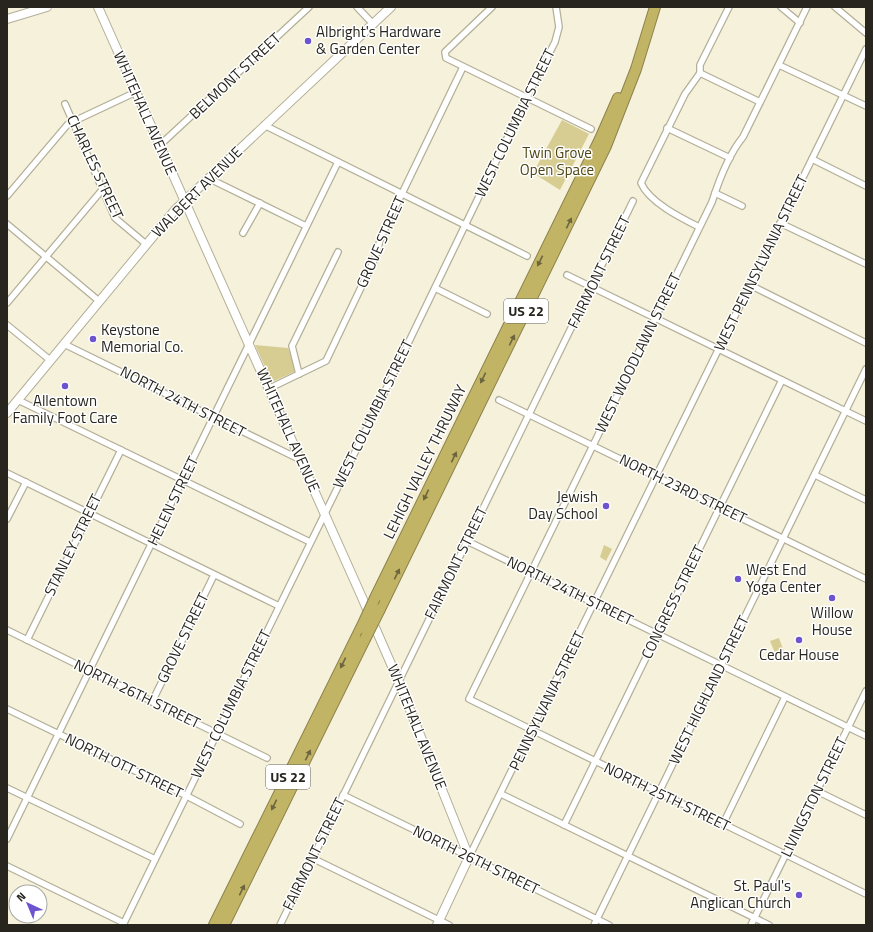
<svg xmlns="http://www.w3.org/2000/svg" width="873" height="932" viewBox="0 0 873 932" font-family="'Titillium Web',sans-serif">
<rect width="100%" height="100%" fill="#f5f1da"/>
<!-- green -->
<g fill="#d7cd92">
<polygon points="562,120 589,134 560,190 533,173"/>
<polygon points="255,345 288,348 296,371 272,382"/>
<polygon points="604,545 612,549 606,561 600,557"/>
<polygon points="779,638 784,652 776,655 770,641"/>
</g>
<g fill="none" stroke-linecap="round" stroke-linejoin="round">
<defs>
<g id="street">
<polyline points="357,7 373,24"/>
<polyline points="492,7 445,52 446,58 591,129"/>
<polyline points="781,7 800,23"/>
<path d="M807,7L743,137C729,154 719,180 712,202L469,699L866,894"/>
<polyline points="835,7 866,33"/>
<polyline points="779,65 866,106"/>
<polyline points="700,73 760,102"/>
<polyline points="65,104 115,218 146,244"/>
<polyline points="264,125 527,256"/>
<polyline points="667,128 730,158"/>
<polyline points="160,145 309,7"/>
<polyline points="812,159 866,186"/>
<polyline points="208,178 306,226"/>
<polyline points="715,193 742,206"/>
<polyline points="7,196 68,124 136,92"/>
<polyline points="780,223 866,264"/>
<polyline points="7,224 99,301"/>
<path d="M699,227C681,218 649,202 641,183L685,94L700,73V65L729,7"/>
<polyline points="243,233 260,203"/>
<polyline points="567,275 866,421"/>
<polyline points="750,285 866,343"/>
<polyline points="435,288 487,314"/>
<polyline points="7,303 102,190"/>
<polyline points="7,325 50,360"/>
<polyline points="64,344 301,460"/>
<polyline points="299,374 292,346 338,252"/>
<polyline points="270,388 326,361 375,258 381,237 463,67"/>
<polyline points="18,400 310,542"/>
<polyline points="499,400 866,579"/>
<polyline points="7,473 279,606"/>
<polyline points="815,475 866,500"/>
<polyline points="7,519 26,482"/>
<polyline points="467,541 866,736"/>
<polyline points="7,630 267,758"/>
<polyline points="27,640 121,450"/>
<polyline points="152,702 214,575"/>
<polyline points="7,709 185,795 240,824"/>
<polyline points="7,788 155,859"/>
<polyline points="817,791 866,815"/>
<polyline points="501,794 769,925"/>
<polyline points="343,795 609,925"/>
<polyline points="723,824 785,697"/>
<polyline points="564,825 782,380"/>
<polyline points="7,839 338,162"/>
<polyline points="469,857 866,49"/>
<polyline points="312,858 449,925"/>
<polyline points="7,866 124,923"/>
<polyline points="123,925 386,389 527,97 555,42 559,27 556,7"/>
<polyline points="280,925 633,201"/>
<polyline points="594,925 866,369"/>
<polyline points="751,925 866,691"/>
</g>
<g id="secondary">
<polyline points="98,7 360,593 398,680 469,857 437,925"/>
<polyline points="7,19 47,7"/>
<polyline points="7,413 175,210 391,7"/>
</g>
<g id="highway">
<polyline points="375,598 600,139 618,98"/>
<polyline points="380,609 606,146 636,69 655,7"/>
<polyline points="214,925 361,628"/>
<polyline points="224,925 365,639"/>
</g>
</defs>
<!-- street casing -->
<use href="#street" stroke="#b3af99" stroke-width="8"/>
<!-- secondary casing -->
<use href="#secondary" stroke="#b3af99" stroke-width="10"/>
<!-- highway casing -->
<use href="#highway" stroke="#8c824c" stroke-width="12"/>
<!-- street -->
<use href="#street" stroke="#fff" stroke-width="5.5"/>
<!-- secondary -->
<use href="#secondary" stroke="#fff" stroke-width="8"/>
<!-- highway -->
<use href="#highway" stroke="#c2b465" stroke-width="10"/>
<defs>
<g id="highway-bridge">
<polyline points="361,628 375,598"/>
<polyline points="365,639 380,609"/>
</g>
</defs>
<!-- highway-bridge casing -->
<use href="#highway-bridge" stroke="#8c824c" stroke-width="12" stroke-linecap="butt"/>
<!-- highway-bridge -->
<use href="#highway-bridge" stroke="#c2b465" stroke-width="10"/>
</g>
<!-- one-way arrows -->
<defs><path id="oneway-solid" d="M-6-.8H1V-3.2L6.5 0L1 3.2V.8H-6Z"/></defs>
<g fill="#6d653d">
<use href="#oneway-solid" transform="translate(569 223) rotate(-64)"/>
<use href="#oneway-solid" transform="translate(540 261) rotate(116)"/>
<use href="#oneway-solid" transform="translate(512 340) rotate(-64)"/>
<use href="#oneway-solid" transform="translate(483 378) rotate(116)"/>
<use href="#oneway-solid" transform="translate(454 457) rotate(-64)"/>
<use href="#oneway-solid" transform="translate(426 495) rotate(116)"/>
<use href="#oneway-solid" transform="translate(397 574) rotate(-64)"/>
<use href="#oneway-solid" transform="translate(343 663) rotate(116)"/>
<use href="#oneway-solid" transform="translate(308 755) rotate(-64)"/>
<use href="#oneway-solid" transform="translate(274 805) rotate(116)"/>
<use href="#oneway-solid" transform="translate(242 890) rotate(-64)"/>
</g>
<!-- markers -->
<g fill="#6d54ce" stroke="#fff" stroke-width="1.5">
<circle cx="308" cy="41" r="4"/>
<circle cx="93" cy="339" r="4"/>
<circle cx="65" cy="386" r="4"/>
<circle cx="606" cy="506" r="4"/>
<circle cx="738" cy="579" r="4"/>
<circle cx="832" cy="598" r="4"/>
<circle cx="799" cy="640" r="4"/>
<circle cx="799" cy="895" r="4"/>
</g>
<g text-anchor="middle" stroke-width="3" stroke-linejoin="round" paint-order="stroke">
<!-- shield labels -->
<g fill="#fff" stroke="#686661" stroke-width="1">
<rect x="504" y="299" width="44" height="24" rx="3"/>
<rect x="266" y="765" width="44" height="24" rx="3"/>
</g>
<g font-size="14" font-weight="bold" fill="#27251d">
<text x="526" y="316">US 22</text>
<text x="288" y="782">US 22</text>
</g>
<!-- poi labels -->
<g font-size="15" fill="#27251d" stroke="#fff" text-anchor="start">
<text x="316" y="37">Albright's Hardware<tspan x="316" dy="17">&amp; Garden Center</tspan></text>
<text x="101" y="335">Keystone<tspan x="101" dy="17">Memorial Co.</tspan></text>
<text x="65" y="406" text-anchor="middle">Allentown<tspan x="65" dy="17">Family Foot Care</tspan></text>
<text x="598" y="502" text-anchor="end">Jewish<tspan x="598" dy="17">Day School</tspan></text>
<text x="746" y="575">West End<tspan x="746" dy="17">Yoga Center</tspan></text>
<text x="832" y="618" text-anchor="middle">Willow<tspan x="832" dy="17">House</tspan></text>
<text x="799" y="660" text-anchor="middle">Cedar House</text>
<text x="791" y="891" text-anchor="end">St. Paul's<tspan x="791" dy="17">Anglican Church</tspan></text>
</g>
<!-- street labels -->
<g font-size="15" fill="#27251d" stroke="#fff">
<text transform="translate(235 76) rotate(-43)" y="5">BELMONT STREET</text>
<text transform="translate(145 113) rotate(66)" y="5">WHITEHALL AVENUE</text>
<text transform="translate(515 123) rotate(-64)" y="5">WEST COLUMBIA STREET</text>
<text transform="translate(95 167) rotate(65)" y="5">CHARLES STREET</text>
<text transform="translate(197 192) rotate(-45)" y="5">WALBERT AVENUE</text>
<text transform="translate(381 242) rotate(-66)" y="5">GROVE STREET</text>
<text transform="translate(761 263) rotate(-64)" y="5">WEST PENNSYLVANIA STREET</text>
<text transform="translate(599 272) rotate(-64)" y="5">FAIRMONT STREET</text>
<text transform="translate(638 353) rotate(-64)" y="5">WEST WOODLAWN STREET</text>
<text transform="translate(183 402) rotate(27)" y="5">NORTH 24TH STREET</text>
<text transform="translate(373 414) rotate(-64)" y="5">WEST COLUMBIA STREET</text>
<text transform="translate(288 430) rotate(66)" y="5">WHITEHALL AVENUE</text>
<text transform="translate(425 462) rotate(-64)" y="5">LEHIGH VALLEY THRUWAY</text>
<text transform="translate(683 489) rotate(26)" y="5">NORTH 23RD STREET</text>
<text transform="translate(173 501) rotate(-64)" y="5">HELEN STREET</text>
<text transform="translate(73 545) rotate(-64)" y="5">STANLEY STREET</text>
<text transform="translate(456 563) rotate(-64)" y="5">FAIRMONT STREET</text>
<text transform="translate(570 591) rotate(26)" y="5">NORTH 24TH STREET</text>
<text transform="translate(673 602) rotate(-64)" y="5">CONGRESS STREET</text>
<text transform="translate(183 638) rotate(-64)" y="5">GROVE STREET</text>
<text transform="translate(709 690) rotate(-64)" y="5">WEST HIGHLAND STREET</text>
<text transform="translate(137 694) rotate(26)" y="5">NORTH 26TH STREET</text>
<text transform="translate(547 701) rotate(-64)" y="5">PENNSYLVANIA STREET</text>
<text transform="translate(231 704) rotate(-64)" y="5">WEST COLUMBIA STREET</text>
<text transform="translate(417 727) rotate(68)" y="5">WHITEHALL AVENUE</text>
<text transform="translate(124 766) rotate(26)" y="5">NORTH OTT STREET</text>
<text transform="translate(667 797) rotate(26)" y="5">NORTH 25TH STREET</text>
<text transform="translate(814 797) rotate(-64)" y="5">LIVINGSTON STREET</text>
<text transform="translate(314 854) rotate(-64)" y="5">FAIRMONT STREET</text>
<text transform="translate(476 860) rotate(26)" y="5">NORTH 26TH STREET</text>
</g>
<!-- park labels -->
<g font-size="15" fill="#4e4614" stroke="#fff">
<text x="557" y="158">Twin Grove<tspan x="557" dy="17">Open Space</tspan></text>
</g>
</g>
<!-- border -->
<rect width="873" height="932" fill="none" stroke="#27251d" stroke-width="16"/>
<!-- north arrow -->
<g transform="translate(28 904) rotate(316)"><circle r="19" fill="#ffffff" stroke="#a9a8a5"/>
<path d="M0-3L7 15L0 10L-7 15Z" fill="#6d54ce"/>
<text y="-6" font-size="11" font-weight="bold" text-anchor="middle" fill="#27251d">N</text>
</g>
</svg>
